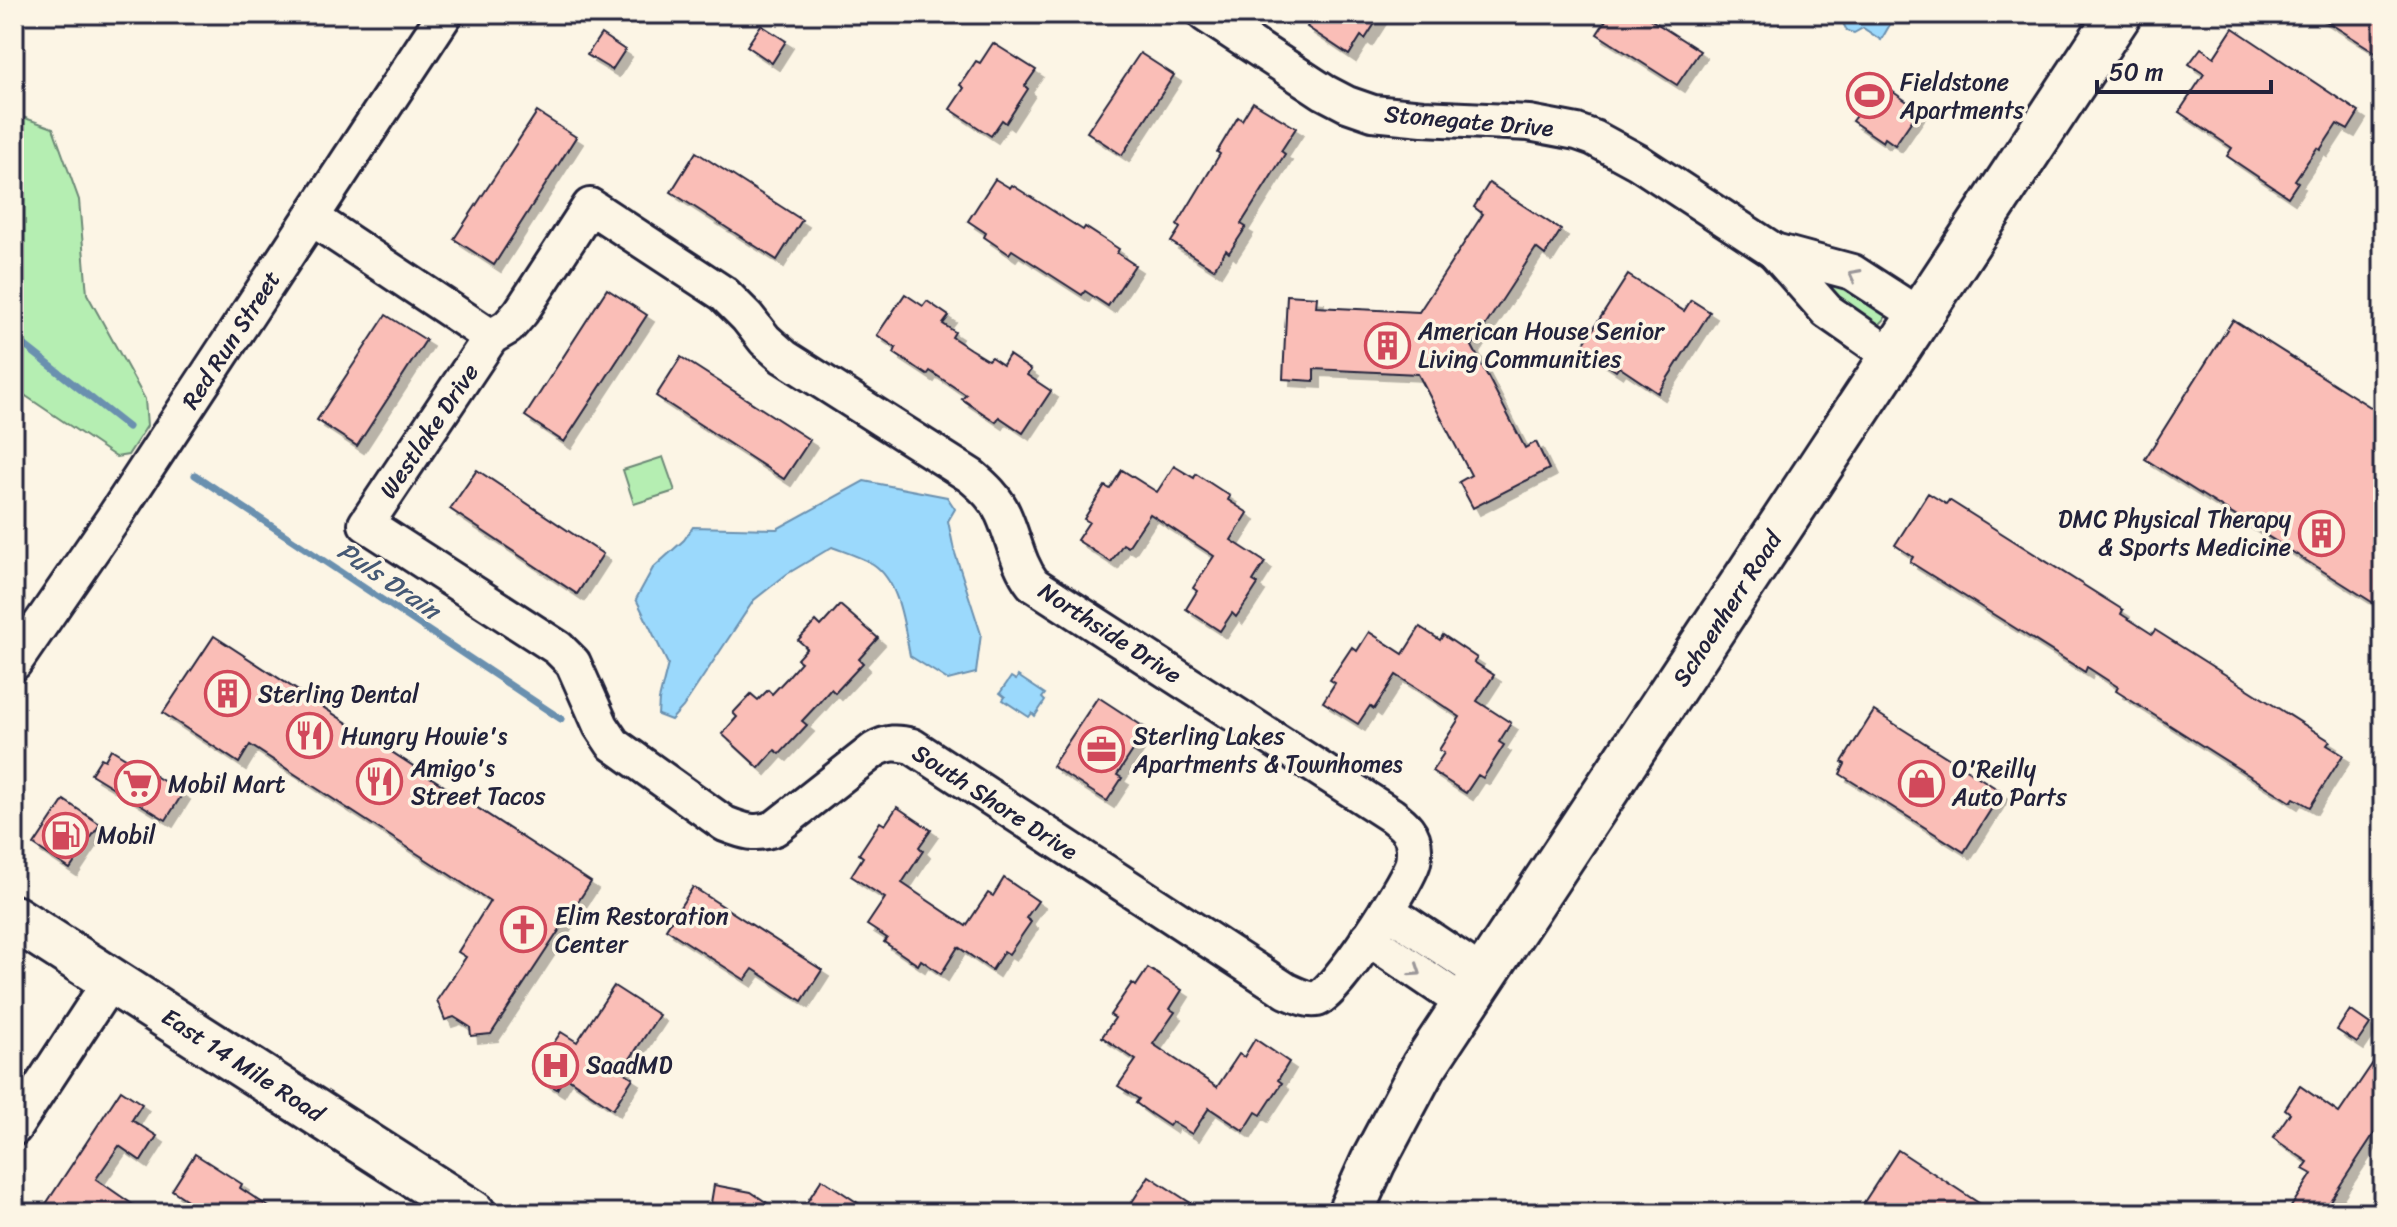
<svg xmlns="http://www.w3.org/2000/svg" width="2397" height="1227" viewBox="0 0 2397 1227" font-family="Sriracha,sans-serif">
<defs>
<filter id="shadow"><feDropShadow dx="7" dy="7" stdDeviation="0" flood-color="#0004"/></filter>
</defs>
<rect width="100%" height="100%" fill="#fcf5e5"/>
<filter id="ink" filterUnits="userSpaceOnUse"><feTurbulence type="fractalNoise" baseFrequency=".0125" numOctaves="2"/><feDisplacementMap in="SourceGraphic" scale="16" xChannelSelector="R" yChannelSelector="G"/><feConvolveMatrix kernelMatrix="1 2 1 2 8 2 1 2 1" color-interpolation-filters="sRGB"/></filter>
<g filter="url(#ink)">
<!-- green -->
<g fill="#b5eeb2" stroke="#6c8876" stroke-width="2">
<polygon points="14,114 53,128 79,200 87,294 145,399 147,426 128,455 116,457 14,388"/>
<polygon points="1812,275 1844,279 1887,313 1884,320 1877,327 1869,326"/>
<polygon points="663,457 675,491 634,504 623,470"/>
</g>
<!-- water -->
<g fill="#9bd9fc" stroke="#6b90af" stroke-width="2">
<polygon points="1881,14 1892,21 1881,40 1863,28 1854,33 1847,31 1843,23 1844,18 1840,15"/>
<path d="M864,481L947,497L955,509L948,521L954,550L981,634L976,673L948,680L910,656C904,626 900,582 873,564C861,557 845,552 832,547L787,574L754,600L683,707L671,720L658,715L659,700L668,664L636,599L653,568L684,540L693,527L777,529Z"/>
<polygon points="1018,676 1045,694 1042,698 1045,701 1035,716 1032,713 1029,717 1003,700 1005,697 1000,693 1011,677 1016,680"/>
</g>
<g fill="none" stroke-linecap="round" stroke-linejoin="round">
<!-- stream -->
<g stroke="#6b90af" stroke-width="7">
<polyline points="14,337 128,427"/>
<polyline points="195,475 561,719"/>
</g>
</g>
<!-- building -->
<g fill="#fabeb7" stroke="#22223b" stroke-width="2" filter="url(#shadow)">
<polygon points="1315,14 1381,14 1365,39 1361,36 1349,55 1307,27"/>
<polygon points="1610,14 1642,14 1700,51 1677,85 1597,34"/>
<polygon points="2315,14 2383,14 2383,57"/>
<polygon points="761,25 786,41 772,63 747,46"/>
<polygon points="2233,28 2359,112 2348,130 2337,124 2320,150 2317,148 2295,180 2298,182 2288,197 2227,156 2232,148 2179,112 2204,74 2189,64 2201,48 2214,57"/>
<polygon points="601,34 625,50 612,70 587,55"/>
<polygon points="993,43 1036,70 1025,86 1028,89 1006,123 1002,120 991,136 950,109 964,88 960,85 976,61 980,63"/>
<polygon points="1140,53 1174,75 1122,155 1087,132"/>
<polygon points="1870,76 1919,110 1895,145 1885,138 1883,142 1852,121 1861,109 1851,102"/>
<polygon points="1253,102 1296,128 1281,151 1285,154 1241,224 1246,227 1229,253 1226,250 1214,269 1171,242 1180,228 1177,225 1220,154 1217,152 1238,117 1242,120"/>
<polygon points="537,112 576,137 494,265 454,239"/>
<polygon points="696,152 802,220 777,260 671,192"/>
<polygon points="995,179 1010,188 1012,185 1083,230 1085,227 1119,249 1117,253 1135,265 1108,306 1085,291 1082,295 1012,250 1009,254 984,237 986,233 968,221"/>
<polygon points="1489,183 1561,230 1545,255 1536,248 1472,346 1525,448 1536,442 1549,469 1473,508 1459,482 1471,475 1418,374 1314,369 1314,381 1283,379 1287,295 1317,297 1316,307 1419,312 1483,214 1474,207"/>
<polygon points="1628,275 1684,311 1691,300 1710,312 1658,393 1619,367 1616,371 1581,348"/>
<polygon points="607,289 647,315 564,442 525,416"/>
<polygon points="905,294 923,306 927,301 949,316 943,324 955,332 952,337 970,349 988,360 991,357 1003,365 1009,355 1031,370 1027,375 1051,391 1023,433 999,417 996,422 962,399 966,395 930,371 927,375 894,353 896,348 877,335"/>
<polygon points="386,315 426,340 357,446 317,420"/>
<polygon points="2233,320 2383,415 2383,609 2145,459"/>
<polygon points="681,357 810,440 784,479 656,396"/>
<polygon points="1174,466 1194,478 1196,474 1210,483 1230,496 1228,500 1248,513 1231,540 1265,562 1253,581 1258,584 1247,601 1236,617 1232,613 1220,631 1186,609 1197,591 1193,588 1214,556 1150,514 1128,547 1123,544 1111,562 1077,540 1089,522 1084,519 1094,503 1105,486 1110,489 1122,470 1157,492"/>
<polygon points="477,470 603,554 577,594 450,509"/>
<polygon points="1928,493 1946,504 1949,500 2123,610 2121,614 2152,634 2155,630 2330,741 2327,745 2343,755 2310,807 2294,798 2291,802 2116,691 2118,687 2087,667 2085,672 1910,562 1913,557 1895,545"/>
<polygon points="840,605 878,638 859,659 863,663 835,693 831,689 817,705 802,721 807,725 780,754 775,750 759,768 722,734 737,717 733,713 751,694 758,700 768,690 772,694 787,678 801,662 797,659 807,648 798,640 816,621 821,626"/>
<polygon points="1420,627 1440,640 1443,635 1477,658 1474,662 1494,675 1477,701 1511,723 1499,742 1504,745 1483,778 1478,775 1466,793 1432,771 1444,753 1439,750 1460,717 1427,695 1396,675 1374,709 1370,706 1358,724 1323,702 1335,683 1330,680 1352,647 1357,651 1369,632 1403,654"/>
<polygon points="214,636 591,882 491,1034 471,1036 470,1027 454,1017 445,1020 437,1000 466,957 458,952 490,901 250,745 239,763 163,713"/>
<polygon points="1098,697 1147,729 1117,775 1122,778 1107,801 1052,766"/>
<polygon points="1874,711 2002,792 1964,852 1840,774 1845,764 1842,762"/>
<polygon points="111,749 183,793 166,820 91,774 101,758 105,760"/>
<polygon points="64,800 100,824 70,869 34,845"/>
<polygon points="897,807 931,830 919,847 923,851 902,883 966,926 988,893 993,896 1004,878 1038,901 1026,918 1031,922 1009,954 1004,951 992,970 958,947 941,974 921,960 918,965 884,942 887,938 867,925 885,898 851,876 863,857 859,854 880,822 885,825"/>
<polygon points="693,887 822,970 802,1001 753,969 745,980 666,929"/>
<polygon points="1148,968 1182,990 1170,1009 1175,1012 1153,1044 1217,1087 1239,1054 1244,1057 1255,1039 1289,1062 1278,1080 1282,1083 1261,1115 1256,1112 1244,1131 1209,1108 1192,1134 1172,1122 1169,1126 1151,1114 1136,1103 1139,1099 1118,1086 1136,1060 1102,1037 1115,1018 1110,1015 1132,983 1136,986"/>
<polygon points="614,986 659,1015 622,1071 633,1078 613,1109 565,1076 557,1089 533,1074 561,1032 577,1042"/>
<polygon points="2350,1010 2370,1024 2357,1043 2337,1030"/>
<polygon points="2383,1048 2383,1120 2322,1213 2287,1213 2312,1174 2303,1169 2308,1162 2273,1138 2290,1113 2285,1109 2300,1086 2339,1113"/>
<polygon points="121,1090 142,1104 132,1120 157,1136 141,1161 119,1146 96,1179 145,1213 40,1213"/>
<polygon points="1898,1150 1994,1213 1857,1213"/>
<polygon points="195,1154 242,1184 240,1188 278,1213 207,1213 172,1190"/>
<polygon points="1149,1176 1206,1213 1125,1213"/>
<polygon points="822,1179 873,1213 800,1213"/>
<polygon points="714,1185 751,1192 782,1213 745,1213 739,1209 711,1203"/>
</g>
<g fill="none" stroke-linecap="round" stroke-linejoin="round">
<defs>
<g id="minor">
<polyline points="1205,14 1324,92 1347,104 1373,113 1423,118 1529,123 1577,132 1594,138 1638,162 1774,251"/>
<path d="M590,206L724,294L747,317L765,340L784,357L971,476C984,487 996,498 1003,514C1014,538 1017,563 1033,584L1391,815C1403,824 1414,833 1414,849C1414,853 1414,858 1413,862C1408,882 1335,995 1317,999C1307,1001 1295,994 1287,991L912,746C897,742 888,742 874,750L775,828C756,836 743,831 725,824L613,744L601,726L573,663L558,648L366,524L491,337L508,327L521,312Z"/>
<polyline points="312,218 491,337"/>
<polyline points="1893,357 1827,311 1774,251 1852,272 1920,316"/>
<polyline points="14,663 113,519 445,14"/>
<polyline points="1387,910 1484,975"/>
<polyline points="1368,938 1465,1004"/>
<polyline points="14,1128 111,980"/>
</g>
<g id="major">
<polyline points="14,918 473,1213"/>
<polyline points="1350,1213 1373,1162 1424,1066 2119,14"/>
</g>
</defs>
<!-- minor casing -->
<use href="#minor" stroke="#22223b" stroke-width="40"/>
<!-- major casing -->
<use href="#major" stroke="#22223b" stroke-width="50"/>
<!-- minor -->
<use href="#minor" stroke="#fcf5e5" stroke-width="34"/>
<!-- major -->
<use href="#major" stroke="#fcf5e5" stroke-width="44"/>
</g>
<!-- one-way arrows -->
<defs><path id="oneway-chevron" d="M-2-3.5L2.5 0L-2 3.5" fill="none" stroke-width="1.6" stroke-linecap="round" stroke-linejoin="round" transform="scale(2)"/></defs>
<g stroke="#9a9698">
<use href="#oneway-chevron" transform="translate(1854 275) rotate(-152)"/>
<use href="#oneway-chevron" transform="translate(1416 971) rotate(34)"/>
</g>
</g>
<!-- icons -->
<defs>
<symbol id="stadium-ring" viewBox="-11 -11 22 22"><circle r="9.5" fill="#fcf5e5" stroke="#d1495b" stroke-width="1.5"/><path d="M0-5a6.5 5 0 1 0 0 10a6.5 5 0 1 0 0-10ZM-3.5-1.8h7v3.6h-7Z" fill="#d1495b"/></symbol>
<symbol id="building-ring" viewBox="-11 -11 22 22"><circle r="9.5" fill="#fcf5e5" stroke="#d1495b" stroke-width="1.5"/><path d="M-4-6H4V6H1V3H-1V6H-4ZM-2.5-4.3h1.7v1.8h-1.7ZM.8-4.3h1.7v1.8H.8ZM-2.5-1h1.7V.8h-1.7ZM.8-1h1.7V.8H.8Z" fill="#d1495b"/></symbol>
<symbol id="restaurant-ring" viewBox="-11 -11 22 22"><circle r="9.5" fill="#fcf5e5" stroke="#d1495b" stroke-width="1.5"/><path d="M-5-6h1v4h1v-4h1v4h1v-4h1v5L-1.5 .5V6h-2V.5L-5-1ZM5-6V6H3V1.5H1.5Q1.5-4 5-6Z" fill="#d1495b"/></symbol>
<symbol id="office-ring" viewBox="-11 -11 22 22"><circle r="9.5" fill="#fcf5e5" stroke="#d1495b" stroke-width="1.5"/><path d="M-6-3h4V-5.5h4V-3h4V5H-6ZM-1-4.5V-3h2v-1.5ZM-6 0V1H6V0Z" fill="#d1495b"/></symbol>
<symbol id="shop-ring" viewBox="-11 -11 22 22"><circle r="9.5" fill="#fcf5e5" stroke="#d1495b" stroke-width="1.5"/><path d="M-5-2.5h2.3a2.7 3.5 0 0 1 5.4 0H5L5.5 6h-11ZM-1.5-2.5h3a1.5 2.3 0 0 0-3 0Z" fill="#d1495b"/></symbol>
<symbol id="supermarket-ring" viewBox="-11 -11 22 22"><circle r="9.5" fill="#fcf5e5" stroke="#d1495b" stroke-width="1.5"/><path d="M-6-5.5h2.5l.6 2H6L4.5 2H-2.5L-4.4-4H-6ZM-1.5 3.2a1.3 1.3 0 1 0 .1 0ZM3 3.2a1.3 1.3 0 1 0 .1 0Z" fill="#d1495b"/></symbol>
<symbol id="fuel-ring" viewBox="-11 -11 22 22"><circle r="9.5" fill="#fcf5e5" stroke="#d1495b" stroke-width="1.5"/><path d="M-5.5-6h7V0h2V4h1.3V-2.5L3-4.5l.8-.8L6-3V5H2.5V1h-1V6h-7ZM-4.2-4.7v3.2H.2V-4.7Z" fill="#d1495b"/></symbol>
<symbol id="church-ring" viewBox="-11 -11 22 22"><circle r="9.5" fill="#fcf5e5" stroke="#d1495b" stroke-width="1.5"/><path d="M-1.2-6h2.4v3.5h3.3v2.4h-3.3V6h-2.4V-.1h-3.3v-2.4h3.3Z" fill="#d1495b"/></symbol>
<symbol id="hospital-ring" viewBox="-11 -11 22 22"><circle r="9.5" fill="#fcf5e5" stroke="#d1495b" stroke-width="1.5"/><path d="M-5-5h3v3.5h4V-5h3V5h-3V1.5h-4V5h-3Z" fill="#d1495b"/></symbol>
</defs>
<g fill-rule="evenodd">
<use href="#stadium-ring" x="1844" y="70" width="51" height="51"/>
<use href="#building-ring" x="1362" y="320" width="51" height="51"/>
<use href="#building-ring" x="2296" y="508" width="51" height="51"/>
<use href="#building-ring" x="202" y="668" width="51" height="51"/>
<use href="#restaurant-ring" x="284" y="710" width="51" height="51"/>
<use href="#office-ring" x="1076" y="724" width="51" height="51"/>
<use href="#restaurant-ring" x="354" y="756" width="51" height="51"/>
<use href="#shop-ring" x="1896" y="758" width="51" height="51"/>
<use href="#supermarket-ring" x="112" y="758" width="51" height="51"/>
<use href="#fuel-ring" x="40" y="810" width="51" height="51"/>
<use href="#church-ring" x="498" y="904" width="51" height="51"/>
<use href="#hospital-ring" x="530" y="1040" width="51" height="51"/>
</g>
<g text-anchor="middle" stroke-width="7" stroke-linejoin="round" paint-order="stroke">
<!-- poi labels -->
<g font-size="24" fill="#22223b" stroke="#fcf5e5" text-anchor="start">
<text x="1900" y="90">Fieldstone<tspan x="1900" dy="28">Apartments</tspan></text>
<text x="1418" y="339">American House Senior<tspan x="1418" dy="28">Living Communities</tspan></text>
<text x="2291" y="527" text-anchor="end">DMC Physical Therapy<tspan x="2291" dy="28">&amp; Sports Medicine</tspan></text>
<text x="258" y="702">Sterling Dental</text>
<text x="341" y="744">Hungry Howie's</text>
<text x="1133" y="744">Sterling Lakes<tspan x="1133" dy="28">Apartments &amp; Townhomes</tspan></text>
<text x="411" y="776">Amigo's<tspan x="411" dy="28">Street Tacos</tspan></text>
<text x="1952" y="777">O'Reilly<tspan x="1952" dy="28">Auto Parts</tspan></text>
<text x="168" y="792">Mobil Mart</text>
<text x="97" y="843">Mobil</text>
<text x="555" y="924">Elim Restoration<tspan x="555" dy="28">Center</tspan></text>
<text x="586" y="1073">SaadMD</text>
</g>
<!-- street labels -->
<g font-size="24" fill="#22223b" stroke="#fcf5e5">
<text transform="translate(1469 121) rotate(5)" y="8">Stonegate Drive</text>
<text transform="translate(231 340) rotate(-57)" y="8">Red Run Street</text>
<text transform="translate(429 431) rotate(-56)" y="8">Westlake Drive</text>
<text transform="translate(1727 609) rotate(-57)" y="8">Schoenherr Road</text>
<text transform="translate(1110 633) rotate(33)" y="8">Northside Drive</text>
<text transform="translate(995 802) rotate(33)" y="8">South Shore Drive</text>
<text transform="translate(243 1065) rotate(33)" y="8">East 14 Mile Road</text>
</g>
<!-- water labels -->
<g font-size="26" font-style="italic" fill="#465975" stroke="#fcf5e5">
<text transform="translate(389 580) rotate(34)" y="9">Puls Drain</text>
</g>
</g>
<!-- margin -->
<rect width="2397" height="1227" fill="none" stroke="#fcf5e5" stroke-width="48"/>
<rect x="24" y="24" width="2349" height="1179" fill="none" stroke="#22223b" stroke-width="3" filter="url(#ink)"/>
<!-- scale -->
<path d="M2097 80v12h174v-12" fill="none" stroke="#22223b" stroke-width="4"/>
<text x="2109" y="80" font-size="24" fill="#22223b" stroke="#fcf5e5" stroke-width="6" paint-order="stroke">50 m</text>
</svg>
